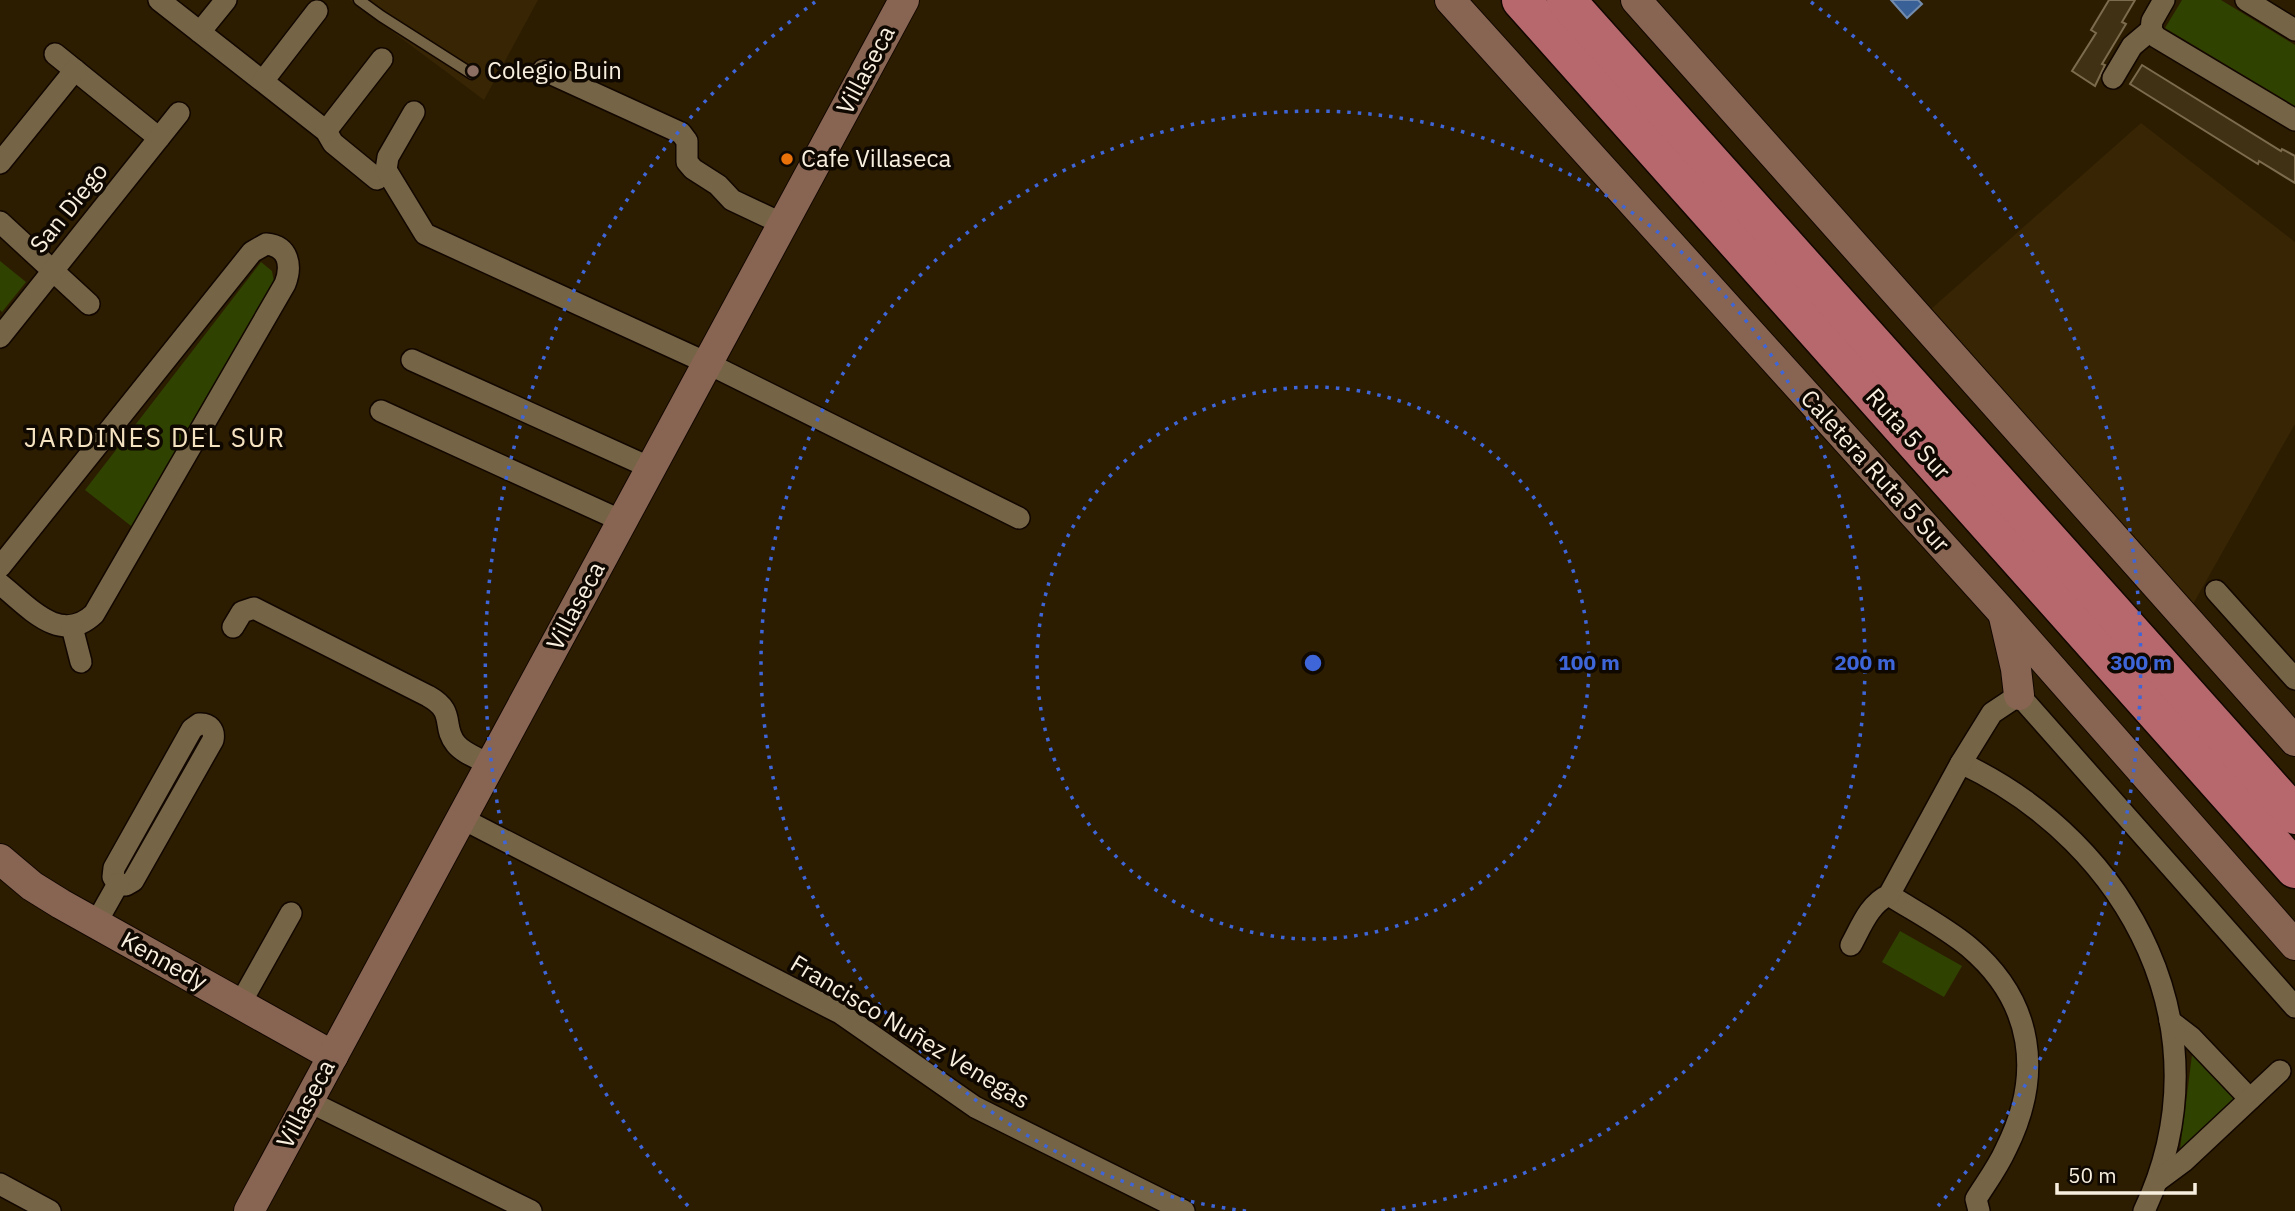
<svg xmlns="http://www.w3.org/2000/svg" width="2295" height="1211" viewBox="0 0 2295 1211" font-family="'IBM Plex Sans',sans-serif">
<rect width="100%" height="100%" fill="#2c1d01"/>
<!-- built -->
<g fill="#382504">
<polygon points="350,0 538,0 484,100"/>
<polygon points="2141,123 2295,242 2295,424 2192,606 1931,309"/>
</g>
<!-- green -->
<g fill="#304200">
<polygon points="2182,0 2221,0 2295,45 2295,106 2165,28"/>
<polygon points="0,261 26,282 2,312 0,310"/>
<polygon points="261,262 272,271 275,287 135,529 85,490"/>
<polygon points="1900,931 1962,966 1944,997 1882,962"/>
<polygon points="2193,1047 2239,1096 2180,1150"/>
</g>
<!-- water -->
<polygon fill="#396198" stroke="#738cad" stroke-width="2" points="1891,0 1918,0 1922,4 1907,18"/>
<!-- building -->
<g fill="#403114" stroke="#7c6b4d" stroke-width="2">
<polygon points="2109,0 2135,0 2122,22 2126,24 2102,64 2105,65 2095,86 2072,71 2096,33 2091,30"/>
<polygon points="2142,65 2281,151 2282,149 2295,156 2295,183 2259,161 2258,164 2130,84"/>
</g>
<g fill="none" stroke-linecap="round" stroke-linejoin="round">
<defs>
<polyline id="lane" points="359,0 381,16 472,74"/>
<g id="street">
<polyline points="159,0 326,131 333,143 377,179"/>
<polyline points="2246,0 2295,30"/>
<polyline points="2151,30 2156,37 2295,120"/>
<polyline points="200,32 226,0"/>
<polyline points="55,54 159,138"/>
<polyline points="543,70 681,133 687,141 687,162 693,169 718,185 732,200 783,224"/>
<polyline points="2113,78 2132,46 2151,30 2152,21 2164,0"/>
<polyline points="263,81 317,11"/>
<polyline points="414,112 388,157 386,170 425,234 707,363 1019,518"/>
<polyline points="326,131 382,59"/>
<polyline points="0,163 75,70"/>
<polyline points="0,222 89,304"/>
<polyline points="0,337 179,113"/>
<polyline points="412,360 651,468"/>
<polyline points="381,411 622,521"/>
<path d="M0,567L252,252L266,244C289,246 292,266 285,284L94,614C60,646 28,606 0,584"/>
<polyline points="2216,591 2295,679"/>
<polyline points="72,627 81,662"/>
<path d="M233,627L242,612L254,608L428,696C457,712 441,726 456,744C463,753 480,759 490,765"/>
<path d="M199,724C209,723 215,730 213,740L133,881L126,885L118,884L113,877L114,868L192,729Z"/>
<path d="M1961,763C2131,843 2229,1032 2144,1211"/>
<polyline points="461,818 840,1013 975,1107 1184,1211"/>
<path d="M1889,895C1916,912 1945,927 1969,947C2034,1002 2043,1075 2006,1149C1998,1167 1986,1183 1976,1199L1979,1211"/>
<polyline points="96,923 118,884"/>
<path d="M1851,945C1861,927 1869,904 1889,895L1961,763L1992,713L2019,695L2295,1007"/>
<polyline points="240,1004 291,913"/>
<polyline points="2170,1021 2191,1037 2250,1099"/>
<polyline points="308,1101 531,1211"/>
<polyline points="2157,1181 2184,1161 2280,1071"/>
<polyline points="0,1184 50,1211"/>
</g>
<g id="secondary">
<polyline points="1450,0 2003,613 2295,945"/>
<polyline points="1636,0 2295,741"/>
<polyline points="2004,617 2016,669 2019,695"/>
<polyline points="0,859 32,886 61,904 333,1056"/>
<polyline points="249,1211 904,0"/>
</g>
<g id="highway">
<polyline points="1521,0 2295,869"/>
<polyline points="1566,0 2295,815"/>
</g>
</defs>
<!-- lane casing -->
<use href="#lane" stroke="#120700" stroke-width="13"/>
<!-- street casing -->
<use href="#street" stroke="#120700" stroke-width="24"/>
<!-- secondary casing -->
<use href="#secondary" stroke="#120700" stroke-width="32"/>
<!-- highway casing -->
<use href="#highway" stroke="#120700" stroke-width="41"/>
<!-- lane -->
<use href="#lane" stroke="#756446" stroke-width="10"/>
<!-- street -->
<use href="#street" stroke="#756446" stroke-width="21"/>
<!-- secondary -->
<use href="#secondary" stroke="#886552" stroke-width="30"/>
<!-- highway -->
<use href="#highway" stroke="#b6686d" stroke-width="38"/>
</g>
<!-- distance rings -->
<g fill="none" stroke="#3e66d9" stroke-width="3.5" stroke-dasharray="3.5 7">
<circle cx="1313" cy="663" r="276"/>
<path d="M1246 1211A552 552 0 1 1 1380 1211"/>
<path d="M688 1206A828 828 0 0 1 815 2M1811 2A828 828 0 0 1 1938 1206"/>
</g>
<!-- markers -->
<circle fill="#8d6e63" stroke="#0f0801" stroke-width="2.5" cx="473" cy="71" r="7"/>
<circle fill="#e8710a" stroke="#0f0801" stroke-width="2.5" cx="787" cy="159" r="7"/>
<g text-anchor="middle" stroke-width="7" stroke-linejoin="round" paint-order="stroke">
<!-- street labels -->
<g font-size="24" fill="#f9efdf" stroke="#0f0801">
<text transform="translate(866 70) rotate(-62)" y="8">Villaseca</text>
<text transform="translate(69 208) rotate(-51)" y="8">San Diego</text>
<text transform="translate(1908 434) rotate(48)" y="8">Ruta 5 Sur</text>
<text transform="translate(1875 471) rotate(48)" y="8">Caletera Ruta 5 Sur</text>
<text transform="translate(576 606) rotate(-62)" y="8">Villaseca</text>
<text transform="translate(164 961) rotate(29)" y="8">Kennedy</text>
<text transform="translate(910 1032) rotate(31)" y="8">Francisco Nuñez Venegas</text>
<text transform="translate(306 1104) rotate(-62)" y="8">Villaseca</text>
</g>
<!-- poi labels -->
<g font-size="24" fill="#f9efdf" stroke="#0f0801" text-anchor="start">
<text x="487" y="79">Colegio Buin</text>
<text x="801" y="167">Cafe Villaseca</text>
</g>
<!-- neighbourhood labels -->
<g font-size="26" letter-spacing="2" fill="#f5e2c0" stroke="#0f0801">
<text x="155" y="447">JARDINES DEL SUR</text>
</g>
</g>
<circle cx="1313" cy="663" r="10" fill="#3e66d9" stroke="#0f0801" stroke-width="3.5"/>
<g font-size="21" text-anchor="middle" font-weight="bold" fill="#3e66d9" stroke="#0f0801" stroke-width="7" stroke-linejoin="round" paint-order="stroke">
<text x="1589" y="670">100 m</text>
<text x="1865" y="670">200 m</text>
<text x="2141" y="670">300 m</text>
</g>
<!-- scale -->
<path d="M2057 1183v10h138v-10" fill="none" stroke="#f9efdf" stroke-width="3.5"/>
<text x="2068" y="1183" font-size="21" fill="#f9efdf" stroke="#0f0801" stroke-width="5" paint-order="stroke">50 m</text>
</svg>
